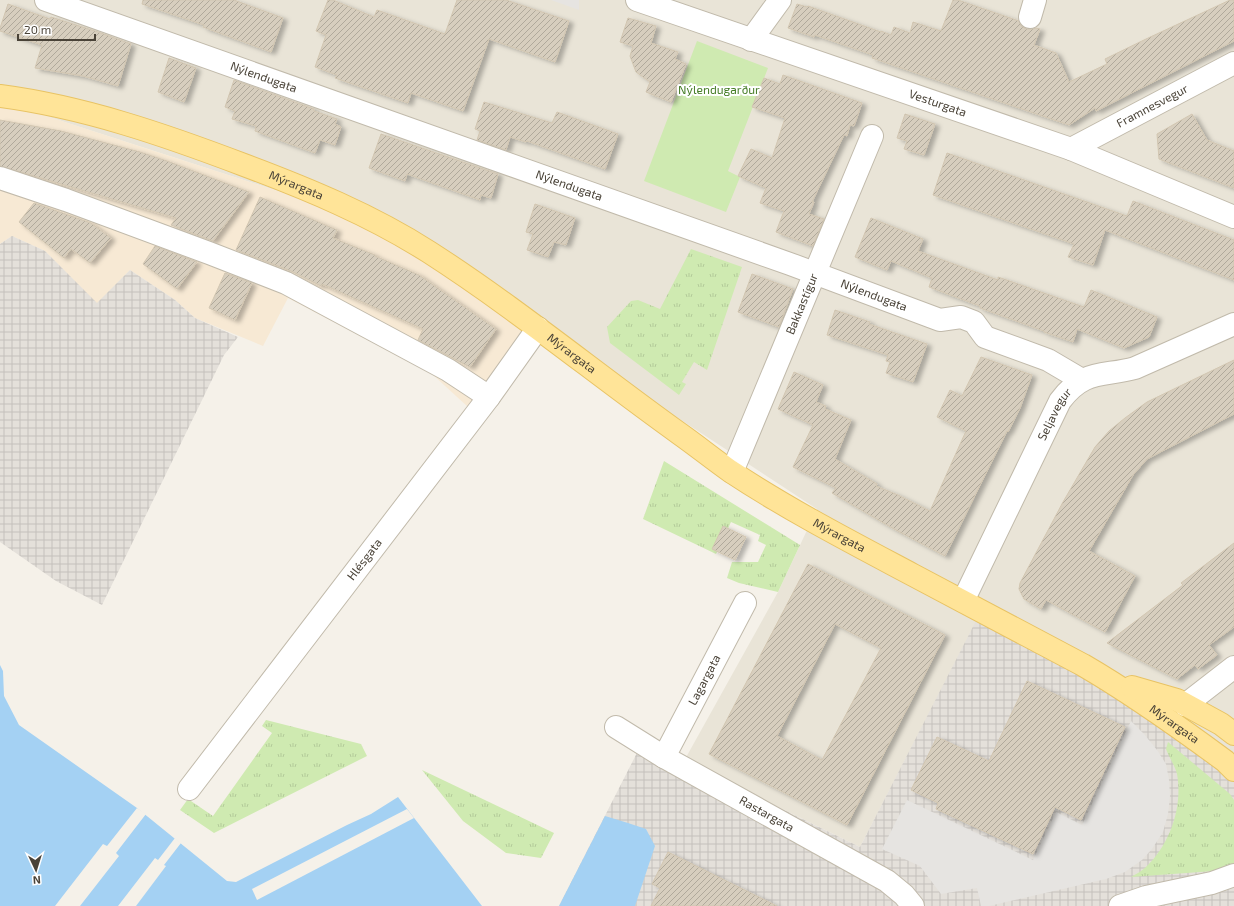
<svg xmlns="http://www.w3.org/2000/svg" width="1234" height="906" viewBox="0 0 1234 906" font-family="'Exo 2',sans-serif">
<defs>
<pattern id="industrial-grid" width="8" height="8" patternUnits="userSpaceOnUse"><rect width="8" height="8" fill="#e4e0da"/><path d="M0 4h8M4 0v8" fill="none" stroke="#c5c1bc"/></pattern>
<pattern id="grass-tufts" width="24" height="20" patternUnits="userSpaceOnUse"><rect width="24" height="20" fill="#cfeab1"/><path d="M3 7l-1-3M5 7V3M7 7l1-3M15 17l-1-3M17 17v-4M19 17l1-3" fill="none" stroke="#b3ca99"/></pattern>
<pattern id="building-hatch" width="6" height="6" patternUnits="userSpaceOnUse"><rect width="6" height="6" fill="#d7cebe"/><path d="M-1 1l2-2M0 6l6-6M5 7l2-2" fill="none" stroke="#b0a99b"/></pattern>
<filter id="shadow"><feDropShadow dx="4.5" dy="2.5" stdDeviation="2" flood-color="#0004"/></filter>
</defs>
<rect width="100%" height="100%" fill="#f5f1e9"/>
<!-- residential -->
<polygon fill="#e9e4d7" points="0,0 1234,0 1234,756 981,613 860,847 684,761 778,592 817,509 383,225 0,101"/>
<!-- commercial -->
<polygon fill="#f7e9d4" points="0,101 383,225 538,327 468,407 432,374 288,298 263,346 195,318 175,300 130,270 97,304 45,251 12,236 0,244"/>
<!-- industrial -->
<g fill="url(#industrial-grid)">
<polygon points="12,236 45,251 97,303 130,270 175,300 195,318 238,337 224,355 102,605 56,581 0,542 0,244"/>
<polygon points="980,613 1234,756 1234,906 559,906 643,741 860,847"/>
</g>
<!-- grass -->
<g fill="url(#grass-tufts)">
<polygon points="691,249 742,267 707,370 694,362 682,382 686,384 679,395 610,343 607,327 631,301 638,300 660,309"/>
<polygon points="664,461 800,545 778,592 739,583 727,578 732,562 758,562 766,545 758,541 760,535 731,522 716,554 643,519"/>
<polygon points="266,720 361,744 367,756 214,833 180,810 188,799 213,816 272,733 262,726"/>
<path d="M1168,742L1230,794L1234,800V867L1228,870L1131,877C1136,874 1142,871 1146,867C1170,844 1183,807 1177,774C1175,766 1169,757 1166,749Z"/>
<polygon points="422,770 554,833 541,858 506,853 463,821"/>
</g>
<!-- park -->
<polygon fill="#cfeab1" points="697,41 768,68 728,171 740,177 726,212 644,181"/>
<!-- parking -->
<g fill="#e6e4e1">
<polygon points="551,0 579,0 579,10"/>
<polygon points="1131,721 1144,734 1157,750 1166,764 1169,780 1170,796 1168,814 1163,832 1152,849 1142,860 1125,872 1106,879 989,906 981,906 977,888 941,894 920,866 882,849 907,800 1033,860 1056,812 1082,825"/>
</g>
<!-- water -->
<g fill="#a4d1f3">
<polygon points="0,665 3,671 4,696 19,725 137,808 227,881 236,882 347,825 371,814 398,797 482,906 0,906"/>
<polygon points="605,816 628,823 646,829 655,846 635,906 559,906"/>
</g>
<!-- pier -->
<g fill="#f5f1e9">
<polygon points="137,808 146,814 116,853 119,856 80,906 55,906 103,844 107,846"/>
<polygon points="407,809 414,818 257,900 252,889"/>
<polygon points="175,838 181,843 164,865 166,866 136,906 118,906 155,858 158,860"/>
</g>
<!-- building -->
<g fill="url(#building-hatch)" stroke="#d2c6b1" fill-rule="evenodd" filter="url(#shadow)">
<polygon points="143,0 234,0 283,18 271,52 203,27 204,25 142,4"/>
<polygon points="328,0 333,0 374,17 377,10 445,34 457,0 506,0 569,21 555,62 489,39 463,111 411,93 408,103 335,78 337,75 315,67 326,35 316,31"/>
<polygon points="953,0 958,0 1019,21 1021,26 1026,29 1033,29 1036,28 1040,29 1034,45 1056,53 1069,82 1107,64 1105,59 1146,39 1230,0 1234,0 1234,41 1096,111 1095,108 1069,125 872,58 873,55 815,35 814,37 788,28 797,4 807,7 808,6 881,32 881,31 891,35 894,27 910,33 913,22 941,31"/>
<polygon points="8,4 50,19 51,17 98,32 131,44 118,86 83,76 35,68 42,45 0,31 0,28"/>
<polygon points="628,18 656,26 651,43 678,52 675,59 686,64 671,102 646,92 650,82 636,72 630,56 633,46 620,42"/>
<polygon points="169,58 196,68 184,102 158,92"/>
<polygon points="783,75 862,103 854,126 850,125 847,136 844,135 812,202 814,202 809,214 824,219 813,246 776,232 784,211 760,203 766,188 738,176 751,149 772,158 785,118 752,107 764,78 780,84"/>
<polygon points="234,80 314,109 314,111 337,119 335,124 341,127 335,145 320,140 315,153 255,131 256,126 232,119 235,111 225,107"/>
<polygon points="484,102 552,123 557,112 618,134 605,169 527,141 526,142 510,137 506,150 477,140 480,131 475,129"/>
<polygon points="905,114 935,124 924,155 904,149 907,141 897,138"/>
<polygon points="1192,114 1207,140 1234,151 1234,188 1159,159 1157,134"/>
<polygon points="0,120 61,131 140,152 167,161 249,192 213,241 171,225 176,218 0,166"/>
<polygon points="381,134 498,174 491,198 481,195 480,200 407,174 405,181 369,168"/>
<polygon points="947,153 1127,216 1133,201 1234,240 1234,280 1105,230 1093,265 1068,257 1074,244 933,195"/>
<polygon points="260,197 337,230 333,238 375,255 375,256 419,275 496,329 470,367 418,340 423,329 322,284 321,286 291,271 236,250"/>
<polygon points="34,203 91,223 111,238 90,263 71,249 64,258 19,222"/>
<polygon points="535,204 575,218 566,245 554,242 548,257 527,250 533,234 526,232"/>
<polygon points="871,218 923,239 918,251 998,280 998,277 1084,307 1091,290 1157,317 1149,337 1124,348 1077,329 1073,342 1044,332 1044,331 980,308 980,306 929,287 932,278 891,261 887,270 855,257"/>
<polygon points="155,246 197,262 177,289 143,264"/>
<polygon points="225,273 252,283 235,320 209,308"/>
<polygon points="752,274 793,289 779,327 738,312"/>
<polygon points="835,310 870,322 869,324 927,344 913,382 886,373 890,362 886,361 888,355 827,335"/>
<polygon points="981,357 1032,375 1020,408 1008,432 1007,431 945,556 894,529 832,493 836,488 793,467 813,425 778,409 794,372 823,385 816,402 826,406 825,409 851,420 835,459 877,484 876,486 898,495 930,511 966,431 937,417 950,390 962,396"/>
<polygon points="1234,360 1234,414 1147,459 1133,475 1089,551 1135,576 1105,632 1046,600 1041,609 1024,599 1019,589 1020,583 1063,502 1095,447 1109,431 1125,418 1147,402"/>
<polygon points="723,526 746,537 735,560 712,549"/>
<polygon points="1234,543 1234,627 1209,645 1217,655 1198,669 1195,665 1177,679 1107,643 1183,585 1181,583"/>
<path d="M808,564L945,635L847,825L709,754ZM835,624L881,648L822,760L777,736Z"/>
<polygon points="1027,681 1125,727 1081,820 1055,807 1033,854 936,809 938,803 911,790 937,737 989,761"/>
<polygon points="668,852 777,906 651,906 660,888 652,884"/>
</g>
<g fill="none" stroke-linecap="round" stroke-linejoin="round">
<defs>
<g id="minor">
<path id="s1" d="M46,0L790,264L940,320L961,317L974,322L985,337L1048,360L1082,380"/>
<path id="s2" d="M637,0L1071,149L1234,217"/>
<polyline points="1030,17 1035,0"/>
<polyline points="751,40 780,0"/>
<path id="s3" d="M1071,149L1234,63"/>
<polyline points="0,178 66,200 209,253 286,283 448,370 489,397"/>
<path id="s4" d="M732,472L872,136"/>
<path id="s5" d="M963,601L1060,401C1084,369 1102,377 1135,368L1234,324"/>
<polyline points="1185,705 1234,667"/>
<path id="s6" d="M616,727L664,757L887,881L904,895L913,906"/>
<path id="s7" d="M664,757L745,603"/>
<path id="s8" d="M189,789L489,397L538,328"/>
<polyline points="1120,906 1146,897 1212,883 1234,875"/>
</g>
<g id="major">
<path id="s9" d="M0,96C84,107 165,135 244,165C308,189 371,215 429,252C516,308 596,374 680,434C697,446 713,459 730,471C789,510 851,542 913,575C970,605 1027,635 1083,665C1133,694 1179,727 1225,761L1234,770"/>
<polyline points="1132,687 1177,700 1221,724 1234,734"/>
</g>
</defs>
<!-- minor casing -->
<use href="#minor" stroke="#c1baab" stroke-width="24"/>
<!-- major casing -->
<use href="#major" stroke="#e8c364" stroke-width="24"/>
<!-- minor -->
<use href="#minor" stroke="#fff" stroke-width="22"/>
<!-- major -->
<use href="#major" stroke="#ffe498" stroke-width="22"/>
</g>
<g text-anchor="middle" stroke-width="4" stroke-linejoin="round" paint-order="stroke">
<!-- street labels -->
<g font-size="12" fill="#494237" stroke="#fff">
<text dy="4" stroke="none"><textPath href="#s1" startOffset="231">Nýlendugata</textPath></text>
<text dy="4" stroke="none"><textPath href="#s2" startOffset="318">Vesturgata</textPath></text>
<text dy="4" stroke="none"><textPath href="#s3" startOffset="92">Framnesvegur</textPath></text>
<text dy="4" stroke="none"><textPath href="#s9" startOffset="310">Mýrargata</textPath></text>
<text dy="4" stroke="none"><textPath href="#s1" startOffset="555">Nýlendugata</textPath></text>
<text dy="4" stroke="none"><textPath href="#s1" startOffset="879">Nýlendugata</textPath></text>
<text dy="4" stroke="none"><textPath href="#s4" startOffset="182">Bakkastígur</textPath></text>
<text dy="4" stroke="none"><textPath href="#s9" startOffset="634">Mýrargata</textPath></text>
<text dy="4" stroke="none"><textPath href="#s5" startOffset="208">Seljavegur</textPath></text>
<text dy="4" stroke="none"><textPath href="#s9" startOffset="958">Mýrargata</textPath></text>
<text dy="4" stroke="none"><textPath href="#s8" startOffset="289">Hlésgata</textPath></text>
<text dy="4" stroke="none"><textPath href="#s7" startOffset="87">Lagargata</textPath></text>
<text dy="4" stroke="none"><textPath href="#s9" startOffset="1343">Mýrargata</textPath></text>
<text dy="4" stroke="none"><textPath href="#s6" startOffset="174">Rastargata</textPath></text>
</g>
<!-- park labels -->
<g font-size="12" fill="#467d27" stroke="#fff">
<text x="719" y="94">Nýlendugarður</text>
</g>
</g>
<!-- north arrow -->
<g transform="translate(36 870) rotate(176)" stroke="#ffffff" stroke-width="3" paint-order="stroke">
<path d="M0-3L7 15L0 10L-7 15Z" fill="#494237"/>
<text y="-6" font-size="11" font-weight="bold" text-anchor="middle" fill="#494237">N</text>
</g>
<!-- scale -->
<path d="M18 34v6h77v-6" fill="none" stroke="#494237" stroke-width="2"/>
<text x="24" y="34" font-size="12" fill="#494237" stroke="#ffffff" stroke-width="3" paint-order="stroke">20 m</text>
</svg>
